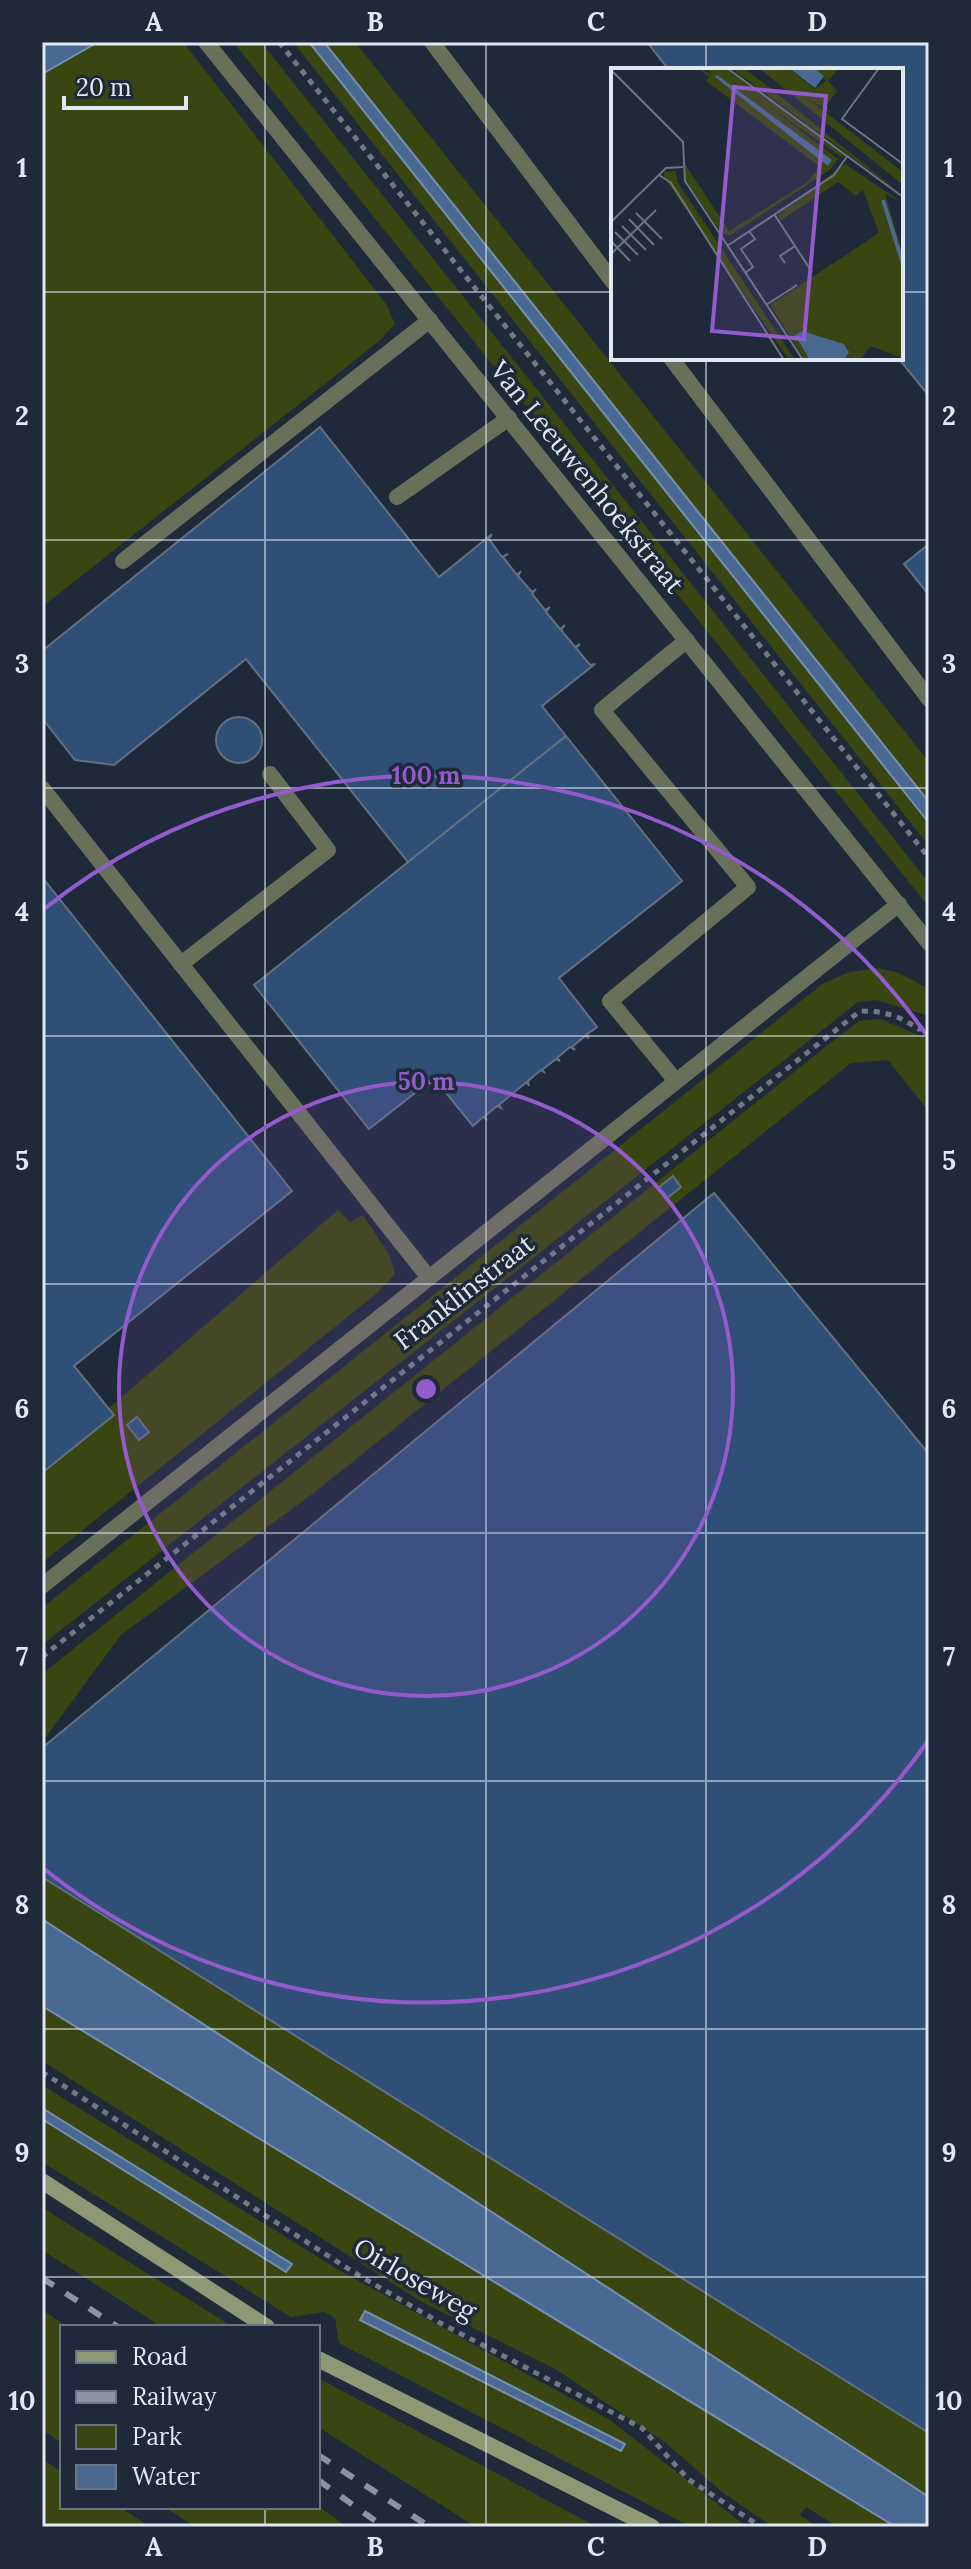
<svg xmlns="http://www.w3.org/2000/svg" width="971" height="2569" viewBox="0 0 971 2569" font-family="Lora,serif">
<rect width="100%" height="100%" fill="#1e2a39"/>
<!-- green -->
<g fill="#3a4611" fill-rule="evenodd">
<polygon points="98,42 183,42 386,304 395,324 378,342 42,607 42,74"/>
<polygon points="233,42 261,42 929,883 929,907"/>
<polygon points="293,42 355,42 929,762 929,846"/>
<polygon points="878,968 899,973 929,989 929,1016 876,1000 858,1002 42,1645 42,1608 822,984 849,972"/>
<polygon points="881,1019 918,1035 929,1035 929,1112 888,1060 851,1063 315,1492 121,1635 42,1742 42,1674 819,1052 859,1021"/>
<polygon points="338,1210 350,1222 363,1215 390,1256 395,1274 376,1294 42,1563 42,1466"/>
<polygon points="42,1847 929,2397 929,2497 42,1919"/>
<polygon points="42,2006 896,2527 838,2527 806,2507 800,2515 818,2527 773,2527 722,2492 666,2443 557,2370 422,2302 42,2061"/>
<path d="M42,2085L337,2269L610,2420L747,2527H691L339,2343L335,2318L324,2312L291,2317L42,2162V2119L285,2272L292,2265L42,2108ZM360,2319L624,2443V2444L620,2451Z"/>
<polygon points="42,2207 57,2217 233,2327 162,2327 42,2250"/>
<polygon points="42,2310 68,2327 62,2327 62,2443 42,2430"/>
<polygon points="318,2378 597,2527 476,2527 318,2427"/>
<polygon points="42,2459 62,2472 62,2507 119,2507 151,2527 42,2527"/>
<polygon points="318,2506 347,2527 196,2527 164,2507"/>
</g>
<!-- water -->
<g fill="#496993" stroke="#768fb0" stroke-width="2">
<polygon points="42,42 98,42 42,74"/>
<polygon points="309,42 324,42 929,802 929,823"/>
<polygon points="42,1919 929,2497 929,2527 896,2527 42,2006"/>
<polygon points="42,2108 292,2264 286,2272 42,2119"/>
<polygon points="365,2311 625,2444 621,2451 360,2320"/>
</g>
<!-- building -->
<g fill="#304f77" stroke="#627081" stroke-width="2">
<polygon points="647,42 929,42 929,396 898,358 901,70 669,70"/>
<polygon points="320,427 439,577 492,534 489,539 502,557 508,554 503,557 517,575 521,571 518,576 532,592 536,589 532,594 545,610 550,607 546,612 560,629 565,625 561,630 575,647 580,644 576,648 590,665 595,664 542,706 566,736 408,862 246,659 114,765 75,760 42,718 42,651"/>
<polygon points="929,544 929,595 904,564"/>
<circle cx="239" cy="740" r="23"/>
<polygon points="566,736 682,881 559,978 597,1027 586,1035 589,1038 585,1036 572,1047 575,1050 570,1047 557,1058 560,1061 556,1059 542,1070 545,1073 541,1070 528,1081 529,1086 527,1082 513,1093 515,1097 512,1094 499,1105 501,1108 497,1106 484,1117 487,1120 483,1117 473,1126 434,1078 369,1129 254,985"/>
<polygon points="42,877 292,1191 74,1366 114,1415 42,1473"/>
<polygon points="673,1176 681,1187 666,1199 658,1188"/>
<polygon points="714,1193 929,1454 929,2433 42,1877 42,1748"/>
<polygon points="137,1417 149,1432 139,1440 127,1425"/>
</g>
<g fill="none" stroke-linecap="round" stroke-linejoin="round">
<!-- path -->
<g stroke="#707a87" stroke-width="5" stroke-dasharray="6 6" stroke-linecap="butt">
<polyline points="279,42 929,858"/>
<path d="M42,1657L860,1011C883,1011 899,1015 918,1029L929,1028"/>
<polyline points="42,2072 355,2273 442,2324 642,2428 688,2479 761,2527"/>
</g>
<!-- lane -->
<g stroke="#69705a" stroke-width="16">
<polyline points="432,42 613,282"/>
<polyline points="671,358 929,699"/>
<polyline points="397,497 509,418"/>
<polyline points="123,561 430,320"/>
<polyline points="42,788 429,1278"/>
<polyline points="181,964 328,850 270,774"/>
<polyline points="676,1081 610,1001 748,887 602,710 687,640"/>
</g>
<!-- street -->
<g stroke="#69705a" stroke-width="16">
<polyline points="206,42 929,943"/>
<polyline points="42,1586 899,904"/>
</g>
<!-- secondary -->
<g stroke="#8e9875" stroke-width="16">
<polyline points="42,2181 267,2327"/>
<polyline points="318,2359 652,2527"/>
</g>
<!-- rail -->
<g stroke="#8b95a1" stroke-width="6" stroke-dasharray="14 14" stroke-linecap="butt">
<polyline points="42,2278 118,2327"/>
<polyline points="318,2455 430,2527"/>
<polyline points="318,2480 384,2527"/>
</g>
</g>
<!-- grid -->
<path fill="none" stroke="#e0e8f2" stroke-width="2" stroke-opacity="0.55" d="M265,42V2327M486,42V2527M706,42V70M42,292H613M901,292H929M706,358V2527M42,540H929M42,788H929M42,1036H929M42,1284H929M42,1533H929M42,1781H929M42,2029H929M42,2277H929M265,2507V2527"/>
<!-- distance rings -->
<circle cx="426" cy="1389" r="307" fill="#945bcc" fill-opacity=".12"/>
<g fill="none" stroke="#945bcc" stroke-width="4">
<circle cx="426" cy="1389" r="307"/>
<path d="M928 1741A613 613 0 0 1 44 1869M44 909A613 613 0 0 1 928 1037"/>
</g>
<g text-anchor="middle" stroke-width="7" stroke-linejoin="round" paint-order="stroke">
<!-- street labels -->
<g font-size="26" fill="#e0e8f2" stroke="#1e2a39">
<text transform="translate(587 477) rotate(51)" y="9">Van Leeuwenhoekstraat</text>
<text transform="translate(464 1292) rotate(-38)" y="9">Franklinstraat</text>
<text transform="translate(415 2279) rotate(30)" y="9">Oirloseweg</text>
</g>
</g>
<!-- overview -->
<g transform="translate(611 68)">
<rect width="292" height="292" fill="#1e2a39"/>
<path d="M87,0L100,6L97,0H114L233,85L232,90L156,37L227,91L220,101L120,167L111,166L75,112L74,96L118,163L195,115L209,99L95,13L98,9ZM120,0H132L150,13L292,127ZM148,0H177L204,21L215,13L204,0H228L217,13L226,23L215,38L221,46L195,29L292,104V117ZM234,96L292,135L274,126L292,187V290L259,278L249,292H233L237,279L191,263L184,267L199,292H194L159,237L268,165L252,122L245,128L227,114L169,153L167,147ZM65,103L66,113L184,292H178L53,109V104Z" fill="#3a4611"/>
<path d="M178,0H203L213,8L204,20ZM106,7L221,92L217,98L104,9ZM191,263L233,276L238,284L233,292H199L184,267Z" fill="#496993"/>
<path fill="none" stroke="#496993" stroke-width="4" d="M272,132L292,196M292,209V235"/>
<path fill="none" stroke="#6c7683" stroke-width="2" d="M116,0L292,129M268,0L231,51L292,96M0,2L72,74L74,113L192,292M48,107L60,115L173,292M25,145L51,171M163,146L201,204M18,151L43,177M0,154L55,100L72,99M11,158L35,182M4,164L27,187M0,173L19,193M116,178L223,107L237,87M0,186L45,142M174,195L169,188L184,178M134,205L142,199L130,181L144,171L138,163M155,237L186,217"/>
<path fill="#945bcc" fill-opacity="0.15" stroke="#945bcc" stroke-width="4" d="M123,19L215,28L193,271L101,263Z"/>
<rect width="292" height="292" fill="none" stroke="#e0e8f2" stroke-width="4"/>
</g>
<circle cx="426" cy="1389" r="12" fill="#945bcc" stroke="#1e2a39" stroke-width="4"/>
<g font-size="24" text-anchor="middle" font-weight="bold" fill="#945bcc" stroke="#1e2a39" stroke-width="7" stroke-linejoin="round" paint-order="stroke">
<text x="426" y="784">100 m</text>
<text x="426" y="1090">50 m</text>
</g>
<!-- border -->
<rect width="971" height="2569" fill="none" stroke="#1e2a39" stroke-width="88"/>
<!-- legend -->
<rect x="60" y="2325" width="260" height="184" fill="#1e2a39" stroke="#6c7683" stroke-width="2"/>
<rect x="76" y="2351" width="40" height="12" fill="#8e9875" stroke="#6c7683" stroke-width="2"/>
<text x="132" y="2365" font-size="24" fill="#e0e8f2">Road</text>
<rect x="76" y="2391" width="40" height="12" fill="#8b95a1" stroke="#6c7683" stroke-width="2"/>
<text x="132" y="2405" font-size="24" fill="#e0e8f2">Railway</text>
<rect x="76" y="2425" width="40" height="24" fill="#3a4611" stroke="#6c7683" stroke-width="2"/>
<text x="132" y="2445" font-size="24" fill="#e0e8f2">Park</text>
<rect x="76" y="2465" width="40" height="24" fill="#496993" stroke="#6c7683" stroke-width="2"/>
<text x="132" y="2485" font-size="24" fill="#e0e8f2">Water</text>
<!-- scale -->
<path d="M64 96v12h122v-12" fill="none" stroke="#e0e8f2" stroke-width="4"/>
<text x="76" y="96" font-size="24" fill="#e0e8f2" stroke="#1e2a39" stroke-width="6" paint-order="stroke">20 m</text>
<rect x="44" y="44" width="883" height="2481" fill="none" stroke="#e0e8f2" stroke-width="3"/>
<g font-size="26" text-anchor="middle" font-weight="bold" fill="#e0e8f2">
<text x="154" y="31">A</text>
<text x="375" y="31">B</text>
<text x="596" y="31">C</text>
<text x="817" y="31">D</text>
<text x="22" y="177">1</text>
<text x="949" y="177">1</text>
<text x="22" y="425">2</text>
<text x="949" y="425">2</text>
<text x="22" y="673">3</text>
<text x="949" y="673">3</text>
<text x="22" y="921">4</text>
<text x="949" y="921">4</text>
<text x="22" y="1170">5</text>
<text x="949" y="1170">5</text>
<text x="22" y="1418">6</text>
<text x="949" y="1418">6</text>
<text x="22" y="1666">7</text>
<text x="949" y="1666">7</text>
<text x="22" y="1914">8</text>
<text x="949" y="1914">8</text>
<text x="22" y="2162">9</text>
<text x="949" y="2162">9</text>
<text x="22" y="2410">10</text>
<text x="949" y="2410">10</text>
<text x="154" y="2556">A</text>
<text x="375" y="2556">B</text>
<text x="596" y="2556">C</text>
<text x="817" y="2556">D</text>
</g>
</svg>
